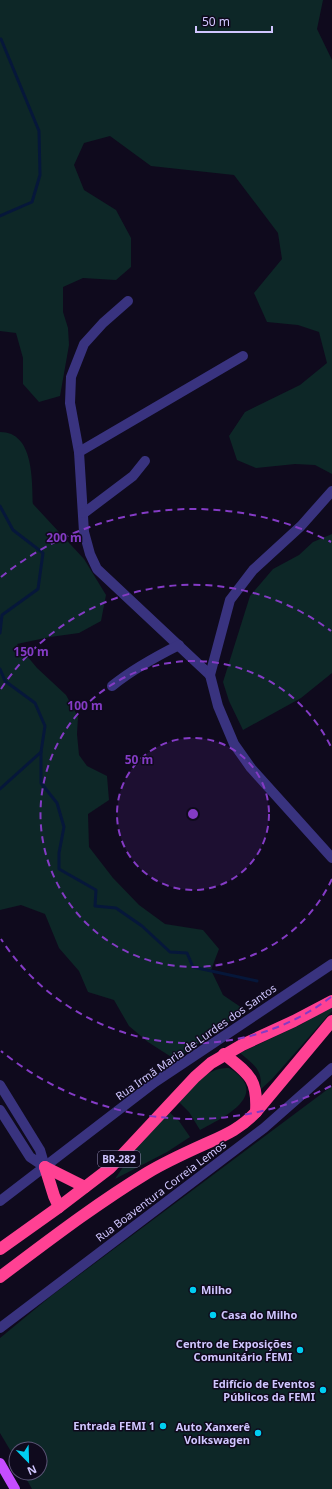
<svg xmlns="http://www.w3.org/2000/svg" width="332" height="1489" viewBox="0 0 332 1489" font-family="'Noto Sans',sans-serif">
<rect width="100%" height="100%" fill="#0f0a1d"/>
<!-- green -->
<g fill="#0d2727">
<polygon points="0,0 323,0 317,29 332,60 332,474 315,465 295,464 256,468 237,460 229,436 245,412 300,385 327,363 319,332 298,325 267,322 254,293 282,259 278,233 234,175 151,166 110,136 84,143 74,165 84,190 116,210 131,238 131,267 116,280 83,278 63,287 63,312 68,328 69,345 60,396 39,402 23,384 23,358 16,333 0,331"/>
<path d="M0,432C34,432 32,480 33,504L84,559L106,595L101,621L79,633L50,637L17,644L37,668L66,695L78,717L77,734L79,755L87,766L107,776L109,800L88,814L89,847L113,878L139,905L165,924L203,930L219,949L211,970L223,995L245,1010L176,1060L148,1042L129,1026L114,1000L88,992L79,971L59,948L45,914L21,905L0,910Z"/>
<polygon points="332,534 332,673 301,698 243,730 229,701 223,682 250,596 273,569 299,555 313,542"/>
<path d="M332,1007V1011L272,1079L260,1090C264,1070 253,1064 240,1053L300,1025Z"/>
<path d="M229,1068C272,1094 225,1117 200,1130L189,1112L178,1101C188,1091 205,1072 219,1069C222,1068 226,1068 229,1068Z"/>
<polygon points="332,1086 332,1489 32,1489 23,1473 40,1473 40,1449 16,1449 16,1460 0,1433 0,1338 51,1296"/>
<polygon points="168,1111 179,1121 190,1137 167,1152 115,1179 129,1158"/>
</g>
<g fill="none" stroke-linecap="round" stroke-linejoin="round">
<!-- stream -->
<g stroke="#06173a" stroke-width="3">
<polyline points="0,39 1,39 39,131 40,175 32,202 0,216"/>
<polyline points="0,506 13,530 43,553 38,589 2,615 0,633"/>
<polyline points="0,669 5,681 35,703 45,726 41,752 41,783 57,803 64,827 59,853 59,869 96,890 95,906 116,908 142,926 170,952 187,953 193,967 257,981"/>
<polyline points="0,789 41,752"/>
</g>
<!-- minor -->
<g stroke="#39337f" stroke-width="10">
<polyline points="128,301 103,323 84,344 71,377 70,403 79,452 84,532 90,554 97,569 210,675"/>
<polyline points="79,452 243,356"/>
<polyline points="332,491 301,526 253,570 230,600 210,675 218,706 234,744 251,768 332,858"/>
<polyline points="84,513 133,476 145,461"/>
<path d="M112,686C133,669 155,657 179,645"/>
<polyline points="0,1085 40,1150 45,1167 30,1157 0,1110"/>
<polyline points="0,1201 155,1082 332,964"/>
<polyline points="0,1328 264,1128 332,1068"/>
</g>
<!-- major -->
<polyline stroke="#c54dff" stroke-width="10" points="0,1463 15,1489"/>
<!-- highway -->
<g stroke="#ff4193" stroke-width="12">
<path d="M224,1054C249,1074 258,1079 256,1112"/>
<polyline points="45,1167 85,1187"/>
<polyline points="45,1167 54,1196 59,1207"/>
<polyline points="0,1249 59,1207 110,1168 195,1077 211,1063 242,1045 294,1021 332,1001"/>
<path d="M0,1277C48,1241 96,1204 147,1173C165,1162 185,1153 205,1144C225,1135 240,1129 256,1112L332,1021"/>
</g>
</g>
<!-- distance rings -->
<circle cx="193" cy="814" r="76" fill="#843bc5" fill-opacity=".12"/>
<g fill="none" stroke="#843bc5" stroke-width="2" stroke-dasharray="7 5">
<circle cx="193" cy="814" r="76"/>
<path d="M332 879A153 153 0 1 1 332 749"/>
<path d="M331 997A229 229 0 0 1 1 939M1 689A229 229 0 0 1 331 631"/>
<path d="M331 1086A305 305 0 0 1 1 1051M1 577A305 305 0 0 1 331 542"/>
</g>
<!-- markers -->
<g fill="#00cef1" stroke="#0f0a1d" stroke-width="1.5">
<circle cx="193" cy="1290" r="4"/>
<circle cx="213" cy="1315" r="4"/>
<circle cx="300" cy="1350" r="4"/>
<circle cx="323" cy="1390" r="4"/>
<circle cx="163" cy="1426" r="4"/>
<circle cx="258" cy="1433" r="4"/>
</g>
<g text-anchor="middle" stroke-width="3" stroke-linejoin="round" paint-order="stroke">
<!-- shield labels -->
<rect fill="#0f0a1d" stroke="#968ebb" stroke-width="1" x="98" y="1151" width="42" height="16" rx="3"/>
<g font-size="10" font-weight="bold" fill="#d0c6ff">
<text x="119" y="1163">BR-282</text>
</g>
<!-- street labels -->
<g font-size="11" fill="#d0c6ff" stroke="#0f0a1d">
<text transform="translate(196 1042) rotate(-35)" y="4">Rua Irmã Maria de Lurdes dos Santos</text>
<text transform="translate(161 1191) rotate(-37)" y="4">Rua Boaventura Correia Lemos</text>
</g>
<!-- poi labels -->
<g font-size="11" font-weight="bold" fill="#d0c6ff" stroke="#0f0a1d" text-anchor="end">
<text x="201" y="1294" text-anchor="start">Milho</text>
<text x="221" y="1319" text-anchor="start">Casa do Milho</text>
<text x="292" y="1348">Centro de Exposições<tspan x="292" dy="13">Comunitário FEMI</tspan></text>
<text x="315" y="1388">Edifício de Eventos<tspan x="315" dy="13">Públicos da FEMI</tspan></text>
<text x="155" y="1430">Entrada FEMI 1</text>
<text x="250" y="1431">Auto Xanxerê<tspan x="250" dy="13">Volkswagen</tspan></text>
</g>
</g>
<circle cx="193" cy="814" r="6" fill="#843bc5" stroke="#0f0a1d" stroke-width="2"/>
<g font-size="12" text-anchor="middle" font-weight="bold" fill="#843bc5" stroke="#0f0a1d" stroke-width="3" stroke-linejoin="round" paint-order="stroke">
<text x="64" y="542">200 m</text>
<text x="31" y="656">150 m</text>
<text x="85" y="710">100 m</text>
<text x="139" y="764">50 m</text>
</g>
<!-- north arrow -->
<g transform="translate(28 1461) rotate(157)"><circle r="19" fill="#0f0a1d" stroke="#5c5577"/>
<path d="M0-3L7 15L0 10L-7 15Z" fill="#00cef1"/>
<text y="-6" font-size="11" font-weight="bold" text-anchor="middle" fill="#d0c6ff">N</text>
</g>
<!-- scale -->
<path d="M196 26v6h76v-6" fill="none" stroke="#d0c6ff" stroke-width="2"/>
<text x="202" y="26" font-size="12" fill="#d0c6ff" stroke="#0f0a1d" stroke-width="3" paint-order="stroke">50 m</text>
</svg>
